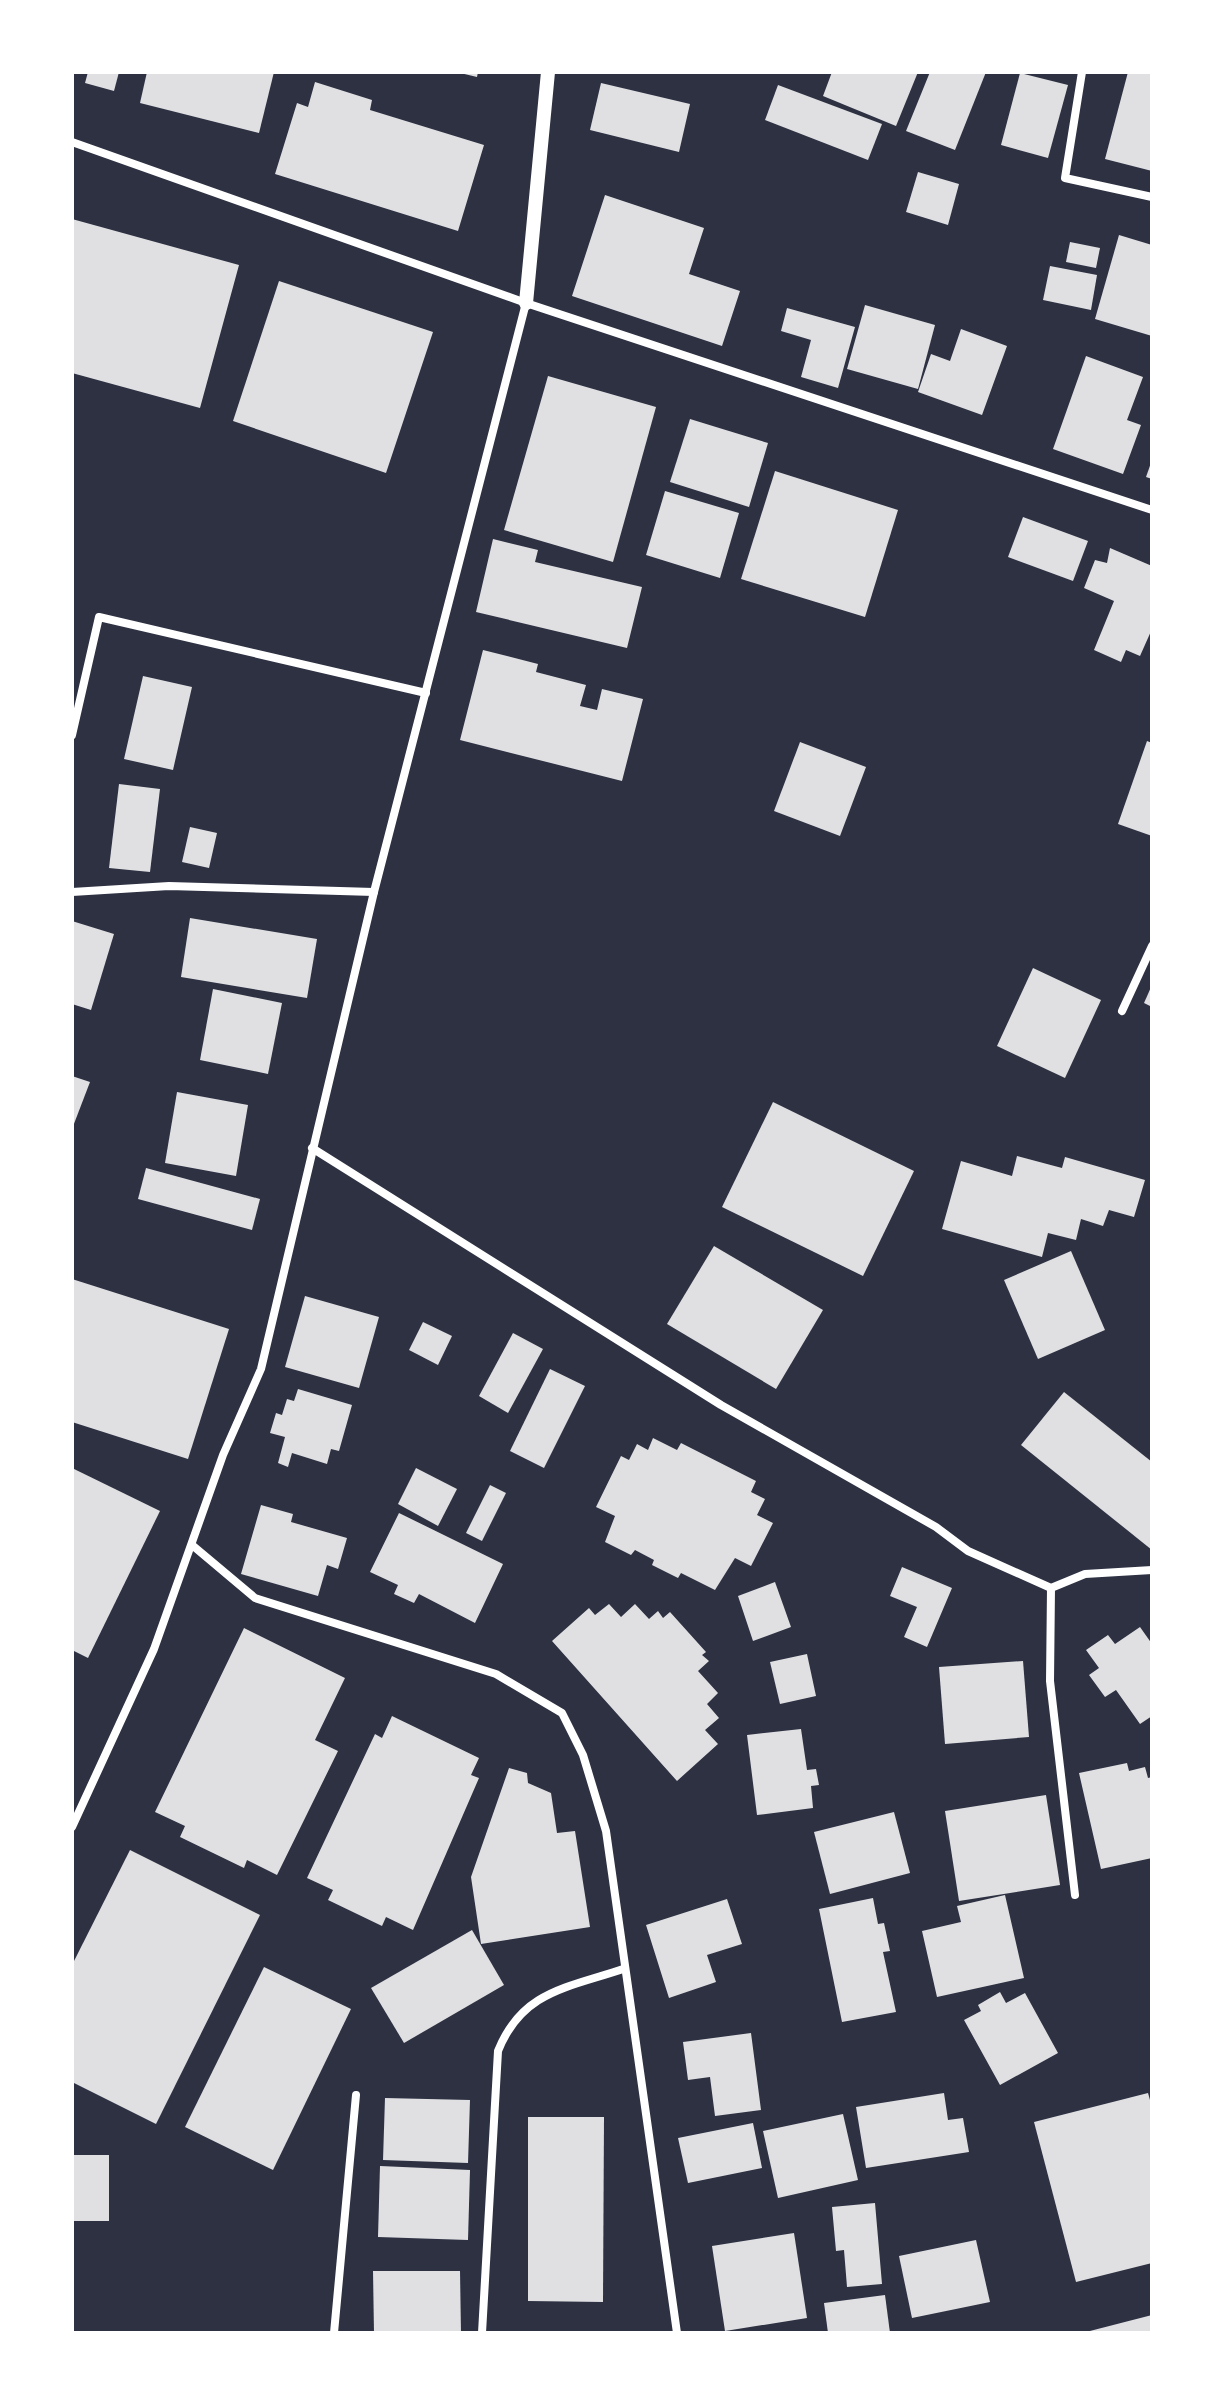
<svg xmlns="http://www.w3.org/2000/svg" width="1224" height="2405" viewBox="0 0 1224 2405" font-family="'Fira Sans',sans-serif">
<rect width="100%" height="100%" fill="#2d3142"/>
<!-- building -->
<g fill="#e0e0e3">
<polygon points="88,72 119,72 114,91 85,83"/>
<polygon points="147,72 274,72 259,133 140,103"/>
<polygon points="456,72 478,72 477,77"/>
<polygon points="832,72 918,72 896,126 823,96"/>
<polygon points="930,72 986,72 955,150 906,131"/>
<polygon points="1128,72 1152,72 1152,171 1105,159"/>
<polygon points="1020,73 1068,85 1048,158 1001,145"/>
<polygon points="315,82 372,100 370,110 484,145 458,231 275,174 297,103 308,107"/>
<polygon points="601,83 690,104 679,152 590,130"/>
<polygon points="778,85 882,124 868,160 765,120"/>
<polygon points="918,172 959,184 948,225 906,212"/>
<polygon points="605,195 704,228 689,274 740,291 722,346 572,296"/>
<polygon points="72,219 239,265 200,408 72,373"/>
<polygon points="1119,235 1152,245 1152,336 1095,319"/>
<polygon points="1070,242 1100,248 1096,268 1066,262"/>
<polygon points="1050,266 1097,275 1091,310 1043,300"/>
<polygon points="279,281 433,332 386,473 233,421"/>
<polygon points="865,305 935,325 918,389 847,369"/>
<polygon points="787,308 855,327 838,388 801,377 811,340 781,331"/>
<polygon points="961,329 1007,346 982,415 918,392 931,354 950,361"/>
<polygon points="1086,356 1143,377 1127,420 1141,425 1123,474 1053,449"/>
<polygon points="548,376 656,407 613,562 504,530"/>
<polygon points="690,419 768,443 749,507 670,482"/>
<polygon points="1152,460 1152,479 1146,477"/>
<polygon points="775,471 898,510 865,617 741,579"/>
<polygon points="665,491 739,513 720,578 646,555"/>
<polygon points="1023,517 1088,541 1073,581 1008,557"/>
<polygon points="493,539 538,550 535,562 642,587 627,648 476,612"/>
<polygon points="1110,548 1152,566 1152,629 1140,656 1126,650 1121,662 1094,650 1114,601 1084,588 1095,560 1107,563"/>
<polygon points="483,650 538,664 536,672 586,685 580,706 597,710 602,689 643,699 622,781 460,740"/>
<polygon points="143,676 192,687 173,770 124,759"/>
<polygon points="1147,741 1152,743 1152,836 1118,824"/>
<polygon points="800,742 866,767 840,836 774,811"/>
<polygon points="119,784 160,789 150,872 109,868"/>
<polygon points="190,827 217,833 209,868 182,862"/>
<polygon points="190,918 317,939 307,998 181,977"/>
<polygon points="72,921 114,934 91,1010 72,1004"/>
<polygon points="1033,968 1101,1000 1065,1078 997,1046"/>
<polygon points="1152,985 1152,1007 1144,1003"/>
<polygon points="213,989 282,1003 268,1074 200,1060"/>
<polygon points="72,1076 90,1082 72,1129"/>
<polygon points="177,1092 248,1105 236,1176 165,1163"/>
<polygon points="773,1102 914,1171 863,1276 722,1207"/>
<polygon points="1017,1156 1062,1168 1065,1157 1145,1180 1134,1217 1109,1210 1103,1226 1081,1219 1076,1240 1048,1233 1042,1257 942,1229 961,1161 1012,1176"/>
<polygon points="146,1168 260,1199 252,1230 138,1199"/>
<polygon points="714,1246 823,1310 776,1389 667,1324"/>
<polygon points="1071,1251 1105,1330 1038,1359 1004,1280"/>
<polygon points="72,1279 229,1329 188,1459 72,1422"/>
<polygon points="305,1296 379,1317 359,1388 285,1367"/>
<polygon points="423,1322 452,1336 438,1365 409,1350"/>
<polygon points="513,1333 543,1349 508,1413 479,1396"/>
<polygon points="550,1369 585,1386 544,1468 510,1451"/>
<polygon points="298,1389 352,1405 339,1451 331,1449 327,1464 292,1453 288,1467 278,1463 285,1437 270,1433 276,1413 282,1415 287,1399 294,1401"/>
<polygon points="1064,1392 1152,1462 1152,1550 1021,1445"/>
<polygon points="653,1438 677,1450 681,1443 756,1481 751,1492 765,1499 757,1515 773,1523 751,1566 735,1558 715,1590 681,1573 678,1578 652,1565 654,1560 635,1550 631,1555 605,1542 615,1516 596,1507 621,1456 629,1460 637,1444 648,1450"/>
<polygon points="72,1468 160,1511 88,1658 72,1650"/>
<polygon points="416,1468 457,1489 438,1526 398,1504"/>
<polygon points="490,1485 506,1493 482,1541 466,1533"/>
<polygon points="261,1505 293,1514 291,1522 347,1538 338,1569 327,1565 318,1596 241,1574"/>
<polygon points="399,1513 503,1564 475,1623 419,1594 414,1603 394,1594 398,1585 370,1572"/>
<polygon points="902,1567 952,1588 927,1647 904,1637 917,1607 890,1596"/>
<polygon points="775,1582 791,1627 753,1641 738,1596"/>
<polygon points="609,1604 621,1617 635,1604 649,1619 658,1611 663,1618 670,1612 706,1652 702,1655 709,1661 698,1671 718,1693 707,1704 719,1718 705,1730 718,1744 677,1781 552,1641 589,1608 595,1615"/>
<polygon points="1140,1627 1152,1644 1152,1716 1140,1724 1116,1690 1105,1697 1089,1675 1099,1668 1086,1650 1108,1635 1115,1644"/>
<polygon points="244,1628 345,1678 315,1740 338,1751 277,1875 247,1860 244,1868 180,1837 185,1826 155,1812"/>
<polygon points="807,1654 816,1696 780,1704 770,1662"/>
<polygon points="1023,1661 1029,1737 945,1744 939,1667"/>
<polygon points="392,1716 479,1758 471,1775 479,1778 413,1930 386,1917 382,1926 328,1900 333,1890 307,1878 375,1734 382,1738"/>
<polygon points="801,1729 807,1770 816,1769 819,1785 811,1786 813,1808 757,1815 747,1735"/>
<polygon points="1127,1763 1129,1771 1145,1767 1148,1778 1152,1777 1152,1858 1101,1869 1079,1773"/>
<polygon points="509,1768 527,1773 528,1783 551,1793 557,1833 575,1831 590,1927 481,1944 471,1877"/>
<polygon points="1046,1795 1060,1885 959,1901 945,1811"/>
<polygon points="894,1812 910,1873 830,1894 814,1832"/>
<polygon points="130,1850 260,1915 156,2124 72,2082 72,1965"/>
<polygon points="1005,1895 1024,1978 937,1997 922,1931 961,1922 957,1906"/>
<polygon points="873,1898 878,1924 884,1923 890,1951 883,1952 896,2012 842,2022 819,1909"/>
<polygon points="727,1899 742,1944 707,1955 716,1982 669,1998 646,1925"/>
<polygon points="472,1930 504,1985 404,2043 371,1988"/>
<polygon points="264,1967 351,2009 273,2170 185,2127"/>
<polygon points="1000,1992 1006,2003 1025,1993 1058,2053 1000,2085 964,2020 981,2011 978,2005"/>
<polygon points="751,2033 761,2110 715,2116 710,2077 688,2080 683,2042"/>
<polygon points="944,2093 948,2120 963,2118 969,2152 866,2168 856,2107"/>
<polygon points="1148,2093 1152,2107 1152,2263 1076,2282 1034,2122"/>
<polygon points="385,2098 470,2100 468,2163 383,2160"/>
<polygon points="843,2114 858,2180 778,2198 763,2131"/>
<polygon points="528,2117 604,2117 603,2302 528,2301"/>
<polygon points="753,2123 762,2168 688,2183 678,2138"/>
<rect x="72" y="2155" width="37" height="66"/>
<polygon points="380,2166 470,2170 468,2240 378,2237"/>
<polygon points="875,2203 882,2284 847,2287 844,2250 836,2251 832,2207"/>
<polygon points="794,2233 807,2318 725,2331 712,2246"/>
<polygon points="976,2240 990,2302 912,2318 899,2256"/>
<polygon points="373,2271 460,2271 461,2333 374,2333"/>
<polygon points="885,2295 890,2333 828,2333 824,2303"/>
<polygon points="1152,2315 1152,2333 1086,2333 1086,2332"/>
</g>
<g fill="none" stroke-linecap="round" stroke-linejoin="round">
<!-- minor -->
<g stroke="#fff" stroke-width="8">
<polyline points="1082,72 1065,178 1152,197"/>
<polyline points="72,142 526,303 1152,510"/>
<polyline points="72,735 99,617 426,693"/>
<polyline points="72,892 169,886 374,892"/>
<polyline points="1122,1011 1152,946"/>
<polyline points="312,1148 721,1405 936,1527 968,1551 1051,1588 1085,1574 1152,1570"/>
<polyline points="192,1545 255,1598 496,1674 562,1713 583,1755 606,1831 677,2333"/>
<polyline points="1051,1588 1050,1681 1075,1895"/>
<polyline points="72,1827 154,1649 223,1455 261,1369 374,892 526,303"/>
<polyline points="334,2333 356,2095"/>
<path d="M482,2333L498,2051C522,1991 567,1988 623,1969"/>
</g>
<!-- tertiary -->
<polyline stroke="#fff" stroke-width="14" points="526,303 548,72"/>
</g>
<!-- border -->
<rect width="1224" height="2405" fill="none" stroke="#ffffff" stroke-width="148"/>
</svg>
